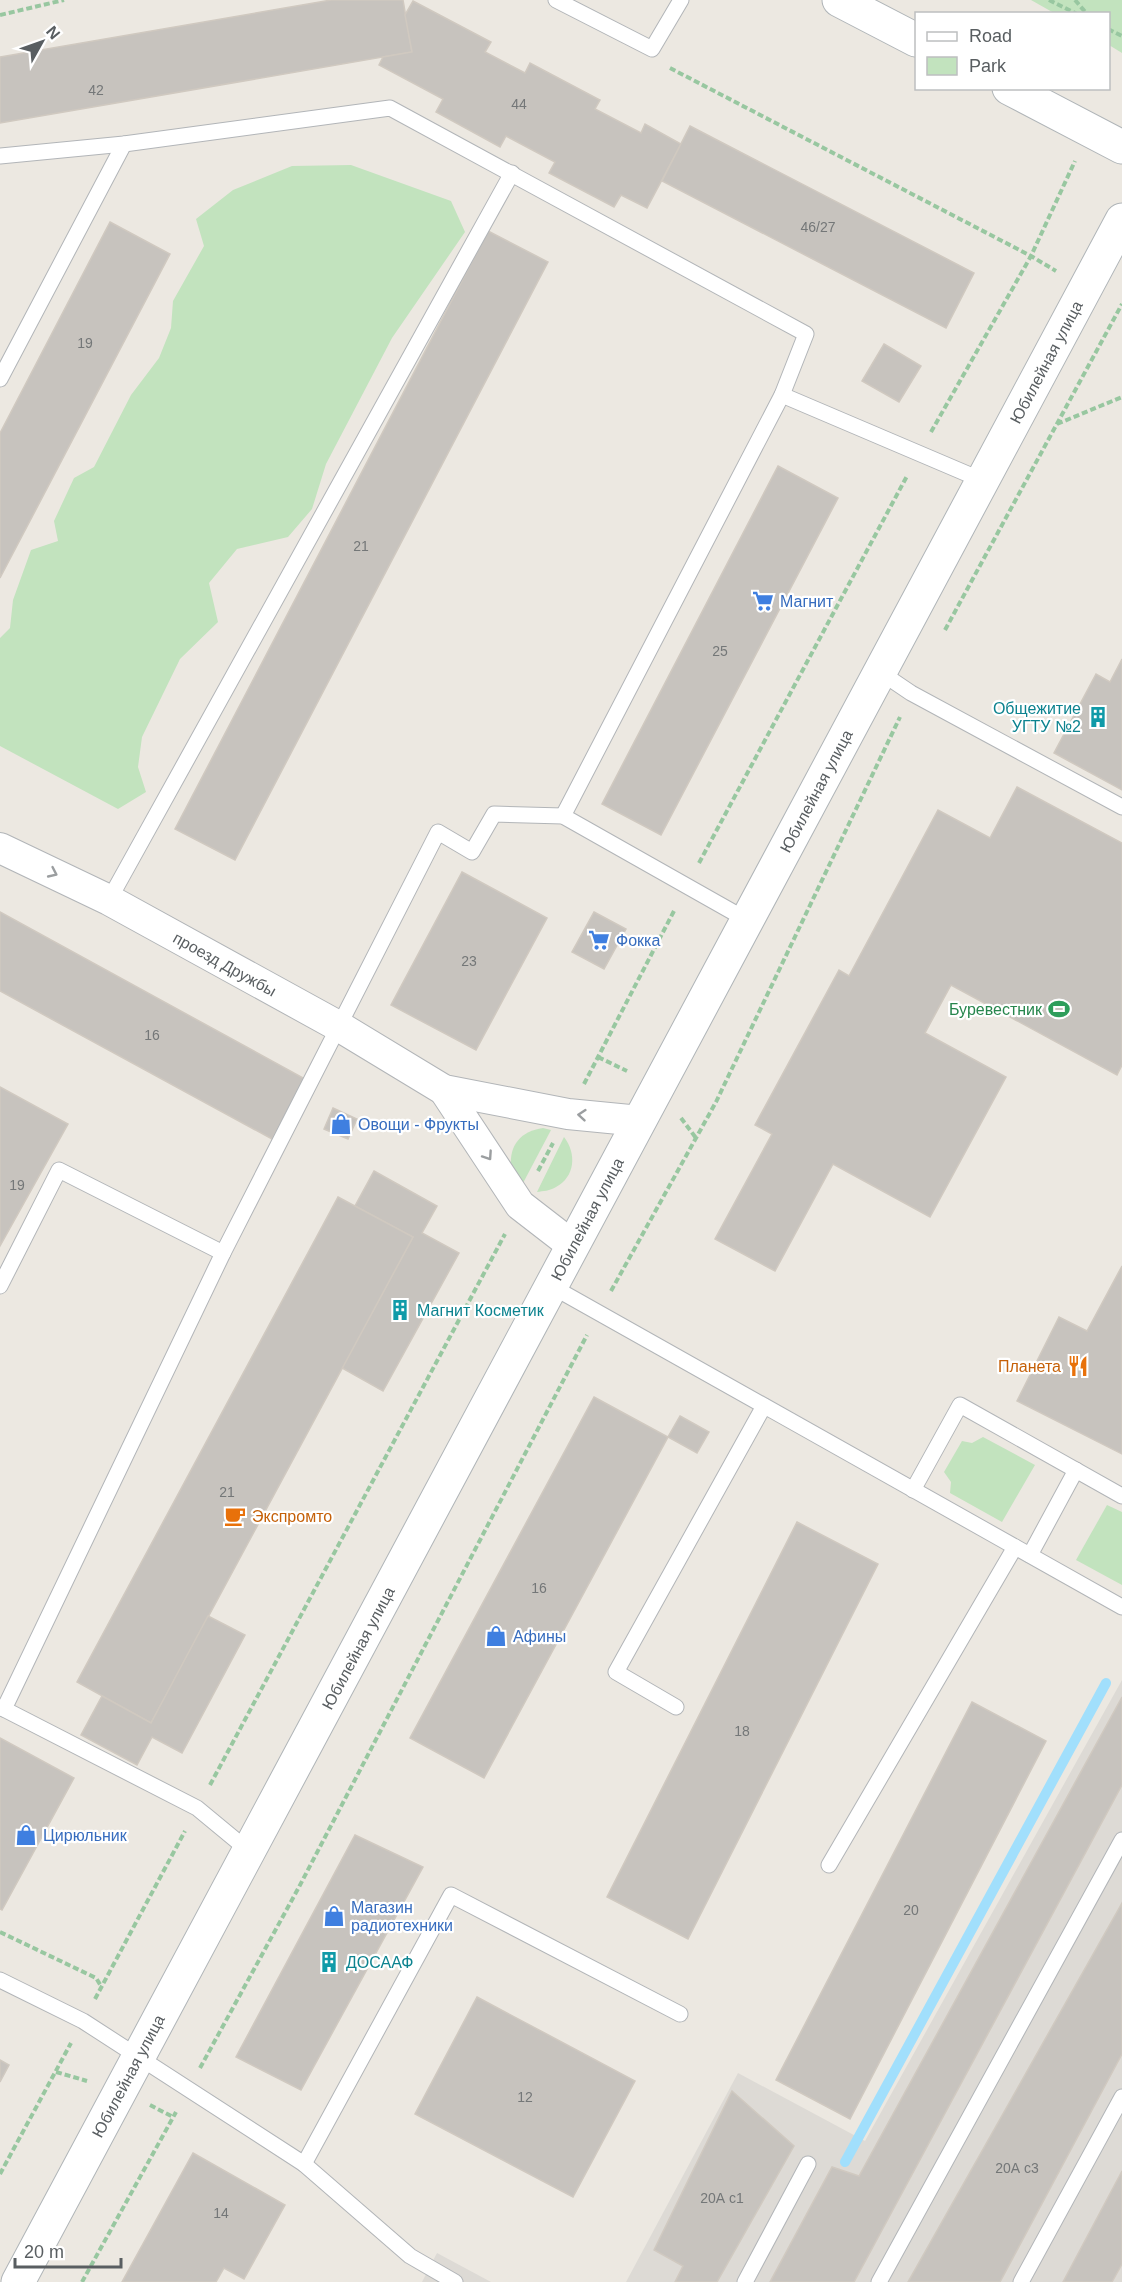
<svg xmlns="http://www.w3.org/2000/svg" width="1122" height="2282" viewBox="0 0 1122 2282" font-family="Arial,sans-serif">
<rect width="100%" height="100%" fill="#ece8e1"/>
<!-- industrial -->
<g fill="#dddad5">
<polygon points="1122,1680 1122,2282 626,2282 738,2073 865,2141"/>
<polygon points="437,2253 491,2282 422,2282"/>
</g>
<!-- green -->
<g fill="#c2e3be">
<polygon points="1031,0 1122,0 1122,53 1109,45 1108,14 1054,13"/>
<polygon points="351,165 451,201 465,232 392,338 326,464 312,509 288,537 237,549 209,583 218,622 180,659 142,737 138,767 146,792 118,809 0,746 0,638 10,628 13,600 31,550 58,541 54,521 74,478 94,467 131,395 159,358 171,328 173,301 204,246 196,219 233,190 292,166"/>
<path d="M543,1128L551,1130L522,1185L511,1167C509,1145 521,1131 543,1128Z"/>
<path d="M564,1137C577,1154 575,1177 556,1187C550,1191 543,1191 537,1192Z"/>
<polygon points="983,1437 1035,1465 1002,1522 950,1493 951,1482 944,1472 962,1441 972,1443"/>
<polygon points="1107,1505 1122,1512 1122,1585 1076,1560"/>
</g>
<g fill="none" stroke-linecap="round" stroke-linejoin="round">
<!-- stream -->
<polyline stroke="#a1dffc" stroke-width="10" points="845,2162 1106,1683"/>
</g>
<!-- building -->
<g fill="#c7c3be" stroke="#d0c9c0" stroke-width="1.5">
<polygon points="331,0 403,0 412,52 0,123 0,57"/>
<polygon points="413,1 491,42 485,52 525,73 530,63 600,100 595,109 641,133 645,124 681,144 647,208 621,195 614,207 549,173 555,162 506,136 500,147 436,112 443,99 379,65 383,57 412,52 405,15"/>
<polygon points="690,126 974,273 946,328 662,181"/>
<polygon points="110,222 170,254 0,578 0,433"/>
<polygon points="488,231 548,262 235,860 175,829"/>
<polygon points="884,344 921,366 899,402 862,381"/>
<polygon points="778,466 838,498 661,835 602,804"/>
<polygon points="1122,659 1122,790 1054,753 1096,674 1110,682"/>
<polygon points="1017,787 1122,843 1122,1065 1117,1075 951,985 925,1033 1006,1077 930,1217 833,1164 775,1271 715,1239 772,1134 755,1125 839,970 849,976 938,810 990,838"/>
<polygon points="462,872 547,918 476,1050 391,1005"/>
<polygon points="0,912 305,1079 272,1139 0,991"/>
<polygon points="594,912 626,929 604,969 572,952"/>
<polygon points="0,1087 68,1124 0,1246"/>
<polygon points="333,1108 357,1119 348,1139 324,1129"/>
<polygon points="374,1171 437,1206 422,1233 459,1253 383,1391 342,1368 413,1237 355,1206"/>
<polygon points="338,1197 413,1237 151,1723 77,1682"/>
<polygon points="1122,1266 1122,1454 1017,1401 1059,1317 1087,1331"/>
<polygon points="594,1397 668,1437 484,1778 410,1738"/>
<polygon points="680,1416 709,1432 697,1453 668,1437"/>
<polygon points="797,1522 878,1564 688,1939 607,1897"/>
<polygon points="208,1616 245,1635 182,1753 152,1737 137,1765 81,1735 102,1696 151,1723"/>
<polygon points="1122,1697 1122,1785 854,2282 770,2282 832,2167 859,2176"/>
<polygon points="972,1702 1046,1741 850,2119 776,2080"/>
<polygon points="0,1738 74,1778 2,1910 0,1909"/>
<polygon points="355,1835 423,1867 301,2090 236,2057"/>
<polygon points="1122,1903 1122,2054 1000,2282 908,2282"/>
<polygon points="477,1997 635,2081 573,2197 415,2114"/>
<polygon points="0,2060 9,2065 0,2082"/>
<polygon points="732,2091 794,2146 717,2282 675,2282 683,2266 654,2250"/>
<polygon points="193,2153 285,2205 244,2279 224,2268 216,2282 122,2282"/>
<polygon points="1122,2171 1122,2264 1112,2282 1063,2282"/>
</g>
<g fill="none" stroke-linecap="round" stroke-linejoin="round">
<defs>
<g id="lane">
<polyline points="556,0 652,49 681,0"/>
<polyline points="0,156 124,144 390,108 806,334 782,395 563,816"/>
<polyline points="0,379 124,144"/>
<polyline points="782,395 984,481"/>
<polyline points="880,672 911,693 1122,807"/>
<polyline points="109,900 512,173"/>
<polyline points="0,1286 59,1170 223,1253"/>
<polyline points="551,1286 1122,1607"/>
<polyline points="913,1490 960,1405 1122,1496"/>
<polyline points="1030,1555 1076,1470"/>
<polyline points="0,1707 197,1808 249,1851"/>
<polyline points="676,1707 616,1672 764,1406"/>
<polyline points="4,1709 223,1253 438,832 472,852 494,814 563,816 747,920"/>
<polyline points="829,1865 1015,1547"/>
<polyline points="0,1980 83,2021 304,2164 451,1895 680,2014"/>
<polyline points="304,2164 410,2256 455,2282"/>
<polyline points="745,2282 808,2164"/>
<polyline points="879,2282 1122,1840"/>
<polyline points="1021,2282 1122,2097"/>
</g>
<g id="street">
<polyline points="0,848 109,900 340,1027 444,1090 568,1114 640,1121"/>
<polyline points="444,1090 520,1205 573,1246"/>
</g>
<g id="secondary">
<polyline points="839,0 916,40"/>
<polyline points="1009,88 1122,147"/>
<polyline points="18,2282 1122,220"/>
</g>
</defs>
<!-- lane casing -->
<use href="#lane" stroke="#b2b5b8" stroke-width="17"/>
<!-- street casing -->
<use href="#street" stroke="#b2b5b8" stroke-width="32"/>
<!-- secondary casing -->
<use href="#secondary" stroke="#b0b5b8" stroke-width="35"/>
<!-- path -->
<g stroke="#98c7a0" stroke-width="4" stroke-dasharray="6 3" stroke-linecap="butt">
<polyline points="1049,0 1077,14"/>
<polyline points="1075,0 1087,14"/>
<polyline points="0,15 64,0"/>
<polyline points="1108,29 1122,36"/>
<polyline points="670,68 1031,256 1056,271"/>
<polyline points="1057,424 1122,397"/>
<polyline points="931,432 1031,256 1075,161"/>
<polyline points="945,630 1122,304"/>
<polyline points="699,863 907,476"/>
<polyline points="598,1057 627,1071"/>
<polyline points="584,1084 675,909"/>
<polyline points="681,1118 696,1138"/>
<polyline points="538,1171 553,1143"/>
<polyline points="611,1291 716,1102 900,717"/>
<polyline points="210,1785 505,1234"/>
<polyline points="0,1932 96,1978 101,1986"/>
<polyline points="95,1999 185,1831"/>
<polyline points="200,2068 299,1887 587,1335"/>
<polyline points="56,2072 87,2081"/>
<polyline points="150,2105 173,2117"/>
<polyline points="0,2174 71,2043"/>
<polyline points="82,2282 176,2112"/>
</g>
<!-- lane -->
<use href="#lane" stroke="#fff" stroke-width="15"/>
<!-- street -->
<use href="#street" stroke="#fff" stroke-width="30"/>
<!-- secondary -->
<use href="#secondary" stroke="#fff" stroke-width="33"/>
</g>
<!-- one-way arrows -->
<defs><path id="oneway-chevron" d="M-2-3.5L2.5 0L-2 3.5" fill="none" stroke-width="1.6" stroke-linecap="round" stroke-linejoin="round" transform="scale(1.5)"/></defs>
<g stroke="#9b9ea0">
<use href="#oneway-chevron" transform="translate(53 873) rotate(25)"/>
<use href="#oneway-chevron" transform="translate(582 1115) rotate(-175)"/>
<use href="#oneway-chevron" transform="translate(488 1156) rotate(56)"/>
</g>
<!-- icons -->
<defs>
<symbol id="supermarket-bare" viewBox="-9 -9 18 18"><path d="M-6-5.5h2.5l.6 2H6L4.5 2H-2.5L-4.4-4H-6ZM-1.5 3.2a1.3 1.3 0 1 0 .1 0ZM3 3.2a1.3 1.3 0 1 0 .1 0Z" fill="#3f7fe0" stroke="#fff" stroke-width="2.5" paint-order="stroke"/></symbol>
<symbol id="building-bare" viewBox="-9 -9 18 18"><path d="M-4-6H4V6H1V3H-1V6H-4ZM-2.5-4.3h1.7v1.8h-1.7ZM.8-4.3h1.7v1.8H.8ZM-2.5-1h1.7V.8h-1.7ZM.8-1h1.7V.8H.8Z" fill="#0f9aa8" stroke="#fff" stroke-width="2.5" paint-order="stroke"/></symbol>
<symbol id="stadium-bare" viewBox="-9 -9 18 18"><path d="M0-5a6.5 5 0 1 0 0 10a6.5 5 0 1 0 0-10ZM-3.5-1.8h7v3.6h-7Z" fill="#2e9e5b" stroke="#fff" stroke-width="2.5" paint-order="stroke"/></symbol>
<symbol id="shop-bare" viewBox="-9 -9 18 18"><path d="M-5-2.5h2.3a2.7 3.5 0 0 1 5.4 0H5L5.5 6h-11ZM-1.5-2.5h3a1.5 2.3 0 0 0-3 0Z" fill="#3f7fe0" stroke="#fff" stroke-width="2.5" paint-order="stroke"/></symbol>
<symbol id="restaurant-bare" viewBox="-9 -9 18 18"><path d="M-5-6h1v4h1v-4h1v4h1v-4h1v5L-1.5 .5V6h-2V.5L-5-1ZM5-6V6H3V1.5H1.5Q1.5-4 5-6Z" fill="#e8710a" stroke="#fff" stroke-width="2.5" paint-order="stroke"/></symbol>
<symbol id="cafe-bare" viewBox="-9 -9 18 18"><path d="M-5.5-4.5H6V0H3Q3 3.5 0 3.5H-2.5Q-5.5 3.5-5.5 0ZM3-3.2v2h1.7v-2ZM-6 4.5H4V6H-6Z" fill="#e8710a" stroke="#fff" stroke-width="2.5" paint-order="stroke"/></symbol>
</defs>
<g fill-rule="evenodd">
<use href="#supermarket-bare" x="748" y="586" width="30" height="30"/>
<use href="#building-bare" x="1083" y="702" width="30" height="30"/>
<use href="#supermarket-bare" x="584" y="925" width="30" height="30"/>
<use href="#stadium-bare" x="1044" y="994" width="30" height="30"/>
<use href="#shop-bare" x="326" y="1109" width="30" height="30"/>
<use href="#building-bare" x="385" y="1295" width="30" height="30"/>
<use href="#restaurant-bare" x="1063" y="1351" width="30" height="30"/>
<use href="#cafe-bare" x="220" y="1501" width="30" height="30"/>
<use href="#shop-bare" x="481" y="1621" width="30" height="30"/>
<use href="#shop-bare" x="11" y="1820" width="30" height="30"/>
<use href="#shop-bare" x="319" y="1901" width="30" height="30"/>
<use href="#building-bare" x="314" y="1947" width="30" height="30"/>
</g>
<g text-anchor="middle" stroke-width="4.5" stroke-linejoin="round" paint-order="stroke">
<!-- number labels -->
<g font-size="14" fill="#747778">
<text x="96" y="95">42</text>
<text x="519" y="109">44</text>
<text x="818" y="232">46/27</text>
<text x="85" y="348">19</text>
<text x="361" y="551">21</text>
<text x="720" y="656">25</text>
<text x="469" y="966">23</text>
<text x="152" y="1040">16</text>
<text x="17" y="1190">19</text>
<text x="227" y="1497">21</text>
<text x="539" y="1593">16</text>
<text x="742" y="1736">18</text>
<text x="911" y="1915">20</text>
<text x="525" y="2102">12</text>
<text x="1017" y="2173">20А с3</text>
<text x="722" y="2203">20А с1</text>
<text x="221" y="2218">14</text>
</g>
<!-- street labels -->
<g font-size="16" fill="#595e61" stroke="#fff">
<text transform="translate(1046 362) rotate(-62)" y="6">Юбилейная улица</text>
<text transform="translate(816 791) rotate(-62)" y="6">Юбилейная улица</text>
<text transform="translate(225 964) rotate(29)" y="6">проезд Дружбы</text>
<text transform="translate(587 1219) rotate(-62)" y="6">Юбилейная улица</text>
<text transform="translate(358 1648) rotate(-62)" y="6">Юбилейная улица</text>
<text transform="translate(128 2076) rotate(-62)" y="6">Юбилейная улица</text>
</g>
<!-- shop labels -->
<g font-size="16" fill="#366cbe" stroke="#fff" text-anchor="start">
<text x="780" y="607">Магнит</text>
<text x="616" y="946">Фокка</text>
<text x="358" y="1130">Овощи - Фрукты</text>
<text x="513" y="1642">Афины</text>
<text x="43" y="1841">Цирюльник</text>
<text x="351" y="1913">Магазин<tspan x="351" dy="18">радиотехники</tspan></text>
</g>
<!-- culture labels -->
<g font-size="16" fill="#0d838f" stroke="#fff" text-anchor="start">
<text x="1081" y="714" text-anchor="end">Общежитие<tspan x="1081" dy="18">УГТУ №2</tspan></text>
<text x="417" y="1316">Магнит Косметик</text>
<text x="346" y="1968">ДОСААФ</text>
</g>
<!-- leisure labels -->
<g font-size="16" fill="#27864d" stroke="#fff" text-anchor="end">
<text x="1042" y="1015">Буревестник</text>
</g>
<!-- food labels -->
<g font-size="16" fill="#c56008" stroke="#fff" text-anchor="end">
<text x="1061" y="1372">Планета</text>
<text x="252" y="1522" text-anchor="start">Экспромто</text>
</g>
</g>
<!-- legend -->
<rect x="915" y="12" width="195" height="78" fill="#ffffff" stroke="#bdbfc0" stroke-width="1.5"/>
<rect x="927" y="32" width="30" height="9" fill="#ffffff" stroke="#bdbfc0" stroke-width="1.5"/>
<text x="969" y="42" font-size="18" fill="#595e61">Road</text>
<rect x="927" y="57" width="30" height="18" fill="#c2e3be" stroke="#bdbfc0" stroke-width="1.5"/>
<text x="969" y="72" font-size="18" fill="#595e61">Park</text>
<!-- north arrow -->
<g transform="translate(42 42) rotate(50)" stroke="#ffffff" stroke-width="4.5" paint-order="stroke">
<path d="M0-4.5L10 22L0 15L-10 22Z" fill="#595e61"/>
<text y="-9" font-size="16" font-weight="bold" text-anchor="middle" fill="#595e61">N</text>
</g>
<!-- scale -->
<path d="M15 2258v9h106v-9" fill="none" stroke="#595e61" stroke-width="3"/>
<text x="24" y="2258" font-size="18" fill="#595e61" stroke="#ffffff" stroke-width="4.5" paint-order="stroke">20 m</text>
</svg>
